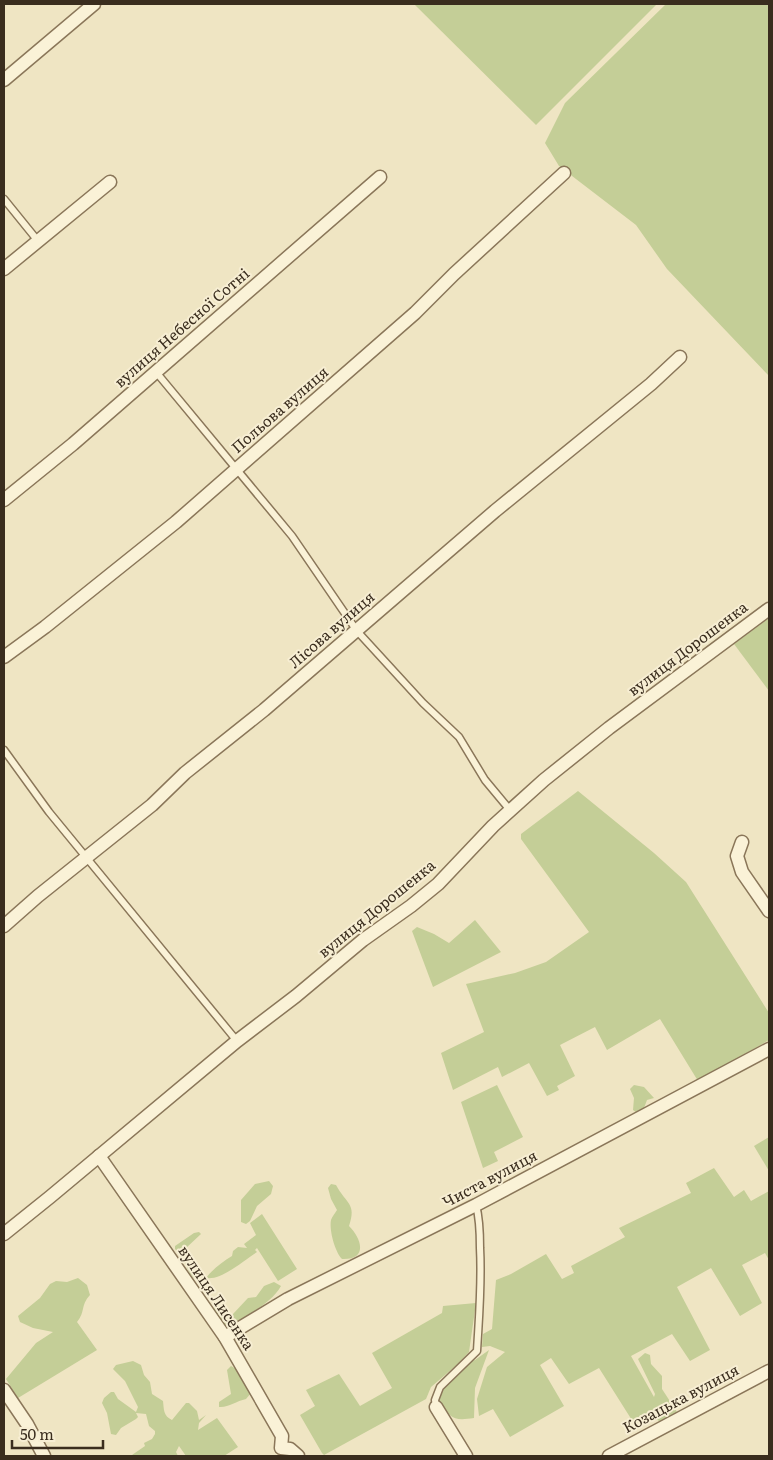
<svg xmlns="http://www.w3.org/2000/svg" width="773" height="1460" viewBox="0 0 773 1460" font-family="Literata,serif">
<rect width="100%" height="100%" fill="#efe5c3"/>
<!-- green -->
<g fill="#c4ce97">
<polygon points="414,4 657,4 536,125"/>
<polygon points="666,4 769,4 769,376 667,269 636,225 559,166 545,143 565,103"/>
<polygon points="769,618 769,691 734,644"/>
<polygon points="578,791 654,853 686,882 769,1013 769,1040 698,1081 660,1019 607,1050 595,1027 560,1045 575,1076 557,1086 559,1090 547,1096 529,1063 502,1077 498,1067 453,1090 441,1053 484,1032 466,984 515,973 546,962 589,932 521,839 521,834"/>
<polygon points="475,920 501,952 433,987 412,931 417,927 434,934 449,943"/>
<polygon points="497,1085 523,1137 494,1152 498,1161 483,1168 461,1102"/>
<polygon points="634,1085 644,1087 654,1098 647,1100 644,1108 637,1113 633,1110 634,1098 630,1089"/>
<polygon points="769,1137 769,1171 754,1146"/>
<polygon points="714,1168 734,1197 744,1190 751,1201 769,1191 769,1260 765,1253 742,1265 762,1303 740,1316 711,1268 677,1287 710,1350 690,1361 672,1334 631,1356 654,1397 655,1394 638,1359 645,1353 650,1355 651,1364 662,1376 662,1389 677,1412 674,1418 668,1421 659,1421 653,1417 654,1413 635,1425 599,1368 569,1384 551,1358 540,1365 564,1406 510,1437 493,1409 479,1416 477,1399 487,1367 505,1352 490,1346 482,1347 483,1334 492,1329 496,1280 511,1274 546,1254 562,1279 574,1273 571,1266 625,1237 619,1228 691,1193 686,1183"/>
<polygon points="269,1181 273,1186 271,1194 257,1206 250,1221 246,1224 241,1222 241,1200 255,1184"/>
<path d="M331,1184L336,1185C346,1204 357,1203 349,1226C362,1239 368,1260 342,1259C335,1252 329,1230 331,1220C332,1217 335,1213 337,1210L331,1199L328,1188Z"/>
<path d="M262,1214L297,1269L278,1281L257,1248L255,1250L257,1252C244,1260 221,1281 206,1278C213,1269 222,1262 232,1256L233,1251L238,1247L247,1248L244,1244L256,1235L250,1223Z"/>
<path d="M199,1232L201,1234L186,1248C190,1260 203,1269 203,1281C190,1281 188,1268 183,1259C181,1255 178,1252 175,1249V1246L194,1233Z"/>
<path d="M78,1278L87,1285L90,1295C80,1306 86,1311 77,1322L97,1350L18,1398L6,1379L36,1343L53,1332L33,1328L20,1322L18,1316L40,1298L50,1284L56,1281L67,1282Z"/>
<path d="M274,1282L281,1286C270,1305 247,1314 230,1328L222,1326L221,1321L213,1309L215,1307L226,1308L230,1315L233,1314L248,1298L256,1297L264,1286Z"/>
<polygon points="476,1303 469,1352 458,1364 431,1387 426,1399 324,1455 322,1453 300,1415 315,1406 306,1390 339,1374 360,1406 392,1388 372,1353 442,1313 443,1306"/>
<path d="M489,1350L475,1388L474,1418C454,1421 450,1419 440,1401L435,1400L433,1396L437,1388L463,1363L475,1360Z"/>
<path d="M133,1361L141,1365L144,1375L150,1382L152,1394L163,1401C164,1409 163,1416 172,1420L186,1403H189L197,1411L199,1420L206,1415L199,1423L198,1430L217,1418L238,1447L224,1456H186L179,1446L176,1452L178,1456H133L132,1455L145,1446L144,1443L152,1439L155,1434V1431L149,1426L146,1414L136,1413L138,1417L136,1419L121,1428L116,1435L111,1434L107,1413L102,1403L104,1398L111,1392H114L118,1399L136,1412L138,1407L125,1381L113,1369L116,1365Z"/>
<path d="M231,1366L238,1370L251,1393L246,1399C236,1401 228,1408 219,1407V1402L231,1394L227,1370Z"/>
</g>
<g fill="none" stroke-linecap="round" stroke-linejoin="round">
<defs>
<g id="service">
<polyline points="4,199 38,241"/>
<polyline points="156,372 292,536 357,631 423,703 459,737 485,780 510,810"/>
<polyline points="4,750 49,812 237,1041"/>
<path d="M436,1407L435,1400L440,1387L477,1351C479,1316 482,1283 480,1248C480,1234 480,1220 476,1205"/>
</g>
<g id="minor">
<polyline points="4,80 94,4"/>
<polyline points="4,269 110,182"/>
<polyline points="4,500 73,444 380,177"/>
<polyline points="4,657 45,627 176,522 415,313 454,274 564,173"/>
<polyline points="742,842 737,856 742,872 769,911"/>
<polyline points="4,926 38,896 152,805 185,773 264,710 495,511 651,384 680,357"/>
<polyline points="99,1156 225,1337 282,1436 281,1448 290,1449 298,1456"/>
<polyline points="4,1234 50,1197 237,1041 296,996 363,940 411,906 438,884 493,826 544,780 609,728 769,609"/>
<polyline points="225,1337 288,1299 476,1205 769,1049"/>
<polyline points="4,1390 27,1424 44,1456"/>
<polyline points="436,1407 466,1456"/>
<polyline points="609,1456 769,1371"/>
</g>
</defs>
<!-- service casing -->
<use href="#service" stroke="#8a7659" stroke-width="9"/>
<!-- minor casing -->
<use href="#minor" stroke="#8a7659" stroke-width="15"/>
<!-- service -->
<use href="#service" stroke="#faf2d7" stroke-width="6"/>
<!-- minor -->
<use href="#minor" stroke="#faf2d7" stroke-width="12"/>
</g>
<g text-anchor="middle" stroke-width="4" stroke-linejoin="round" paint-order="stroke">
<!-- street labels -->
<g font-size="15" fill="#3a2d1e" stroke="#f7eed3">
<text transform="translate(182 328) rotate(-41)" y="5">вулиця Небесної Сотні</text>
<text transform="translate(280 410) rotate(-41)" y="5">Польова вулиця</text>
<text transform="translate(332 630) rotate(-41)" y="5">Лісова вулиця</text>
<text transform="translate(688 649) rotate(-37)" y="5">вулиця Дорошенка</text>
<text transform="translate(377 909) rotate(-39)" y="5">вулиця Дорошенка</text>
<text transform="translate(490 1179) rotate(-28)" y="5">Чиста вулиця</text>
<text transform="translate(216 1298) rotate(56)" y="5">вулиця Лисенка</text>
<text transform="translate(681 1399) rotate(-28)" y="5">Козацька вулиця</text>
</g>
</g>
<!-- border -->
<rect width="773" height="1460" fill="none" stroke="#3a2d1e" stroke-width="10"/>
<!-- scale -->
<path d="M12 1440v8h91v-8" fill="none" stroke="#3a2d1e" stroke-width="2.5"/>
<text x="20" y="1440" font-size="15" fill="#3a2d1e" stroke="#f7eed3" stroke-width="4" paint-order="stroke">50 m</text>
</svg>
